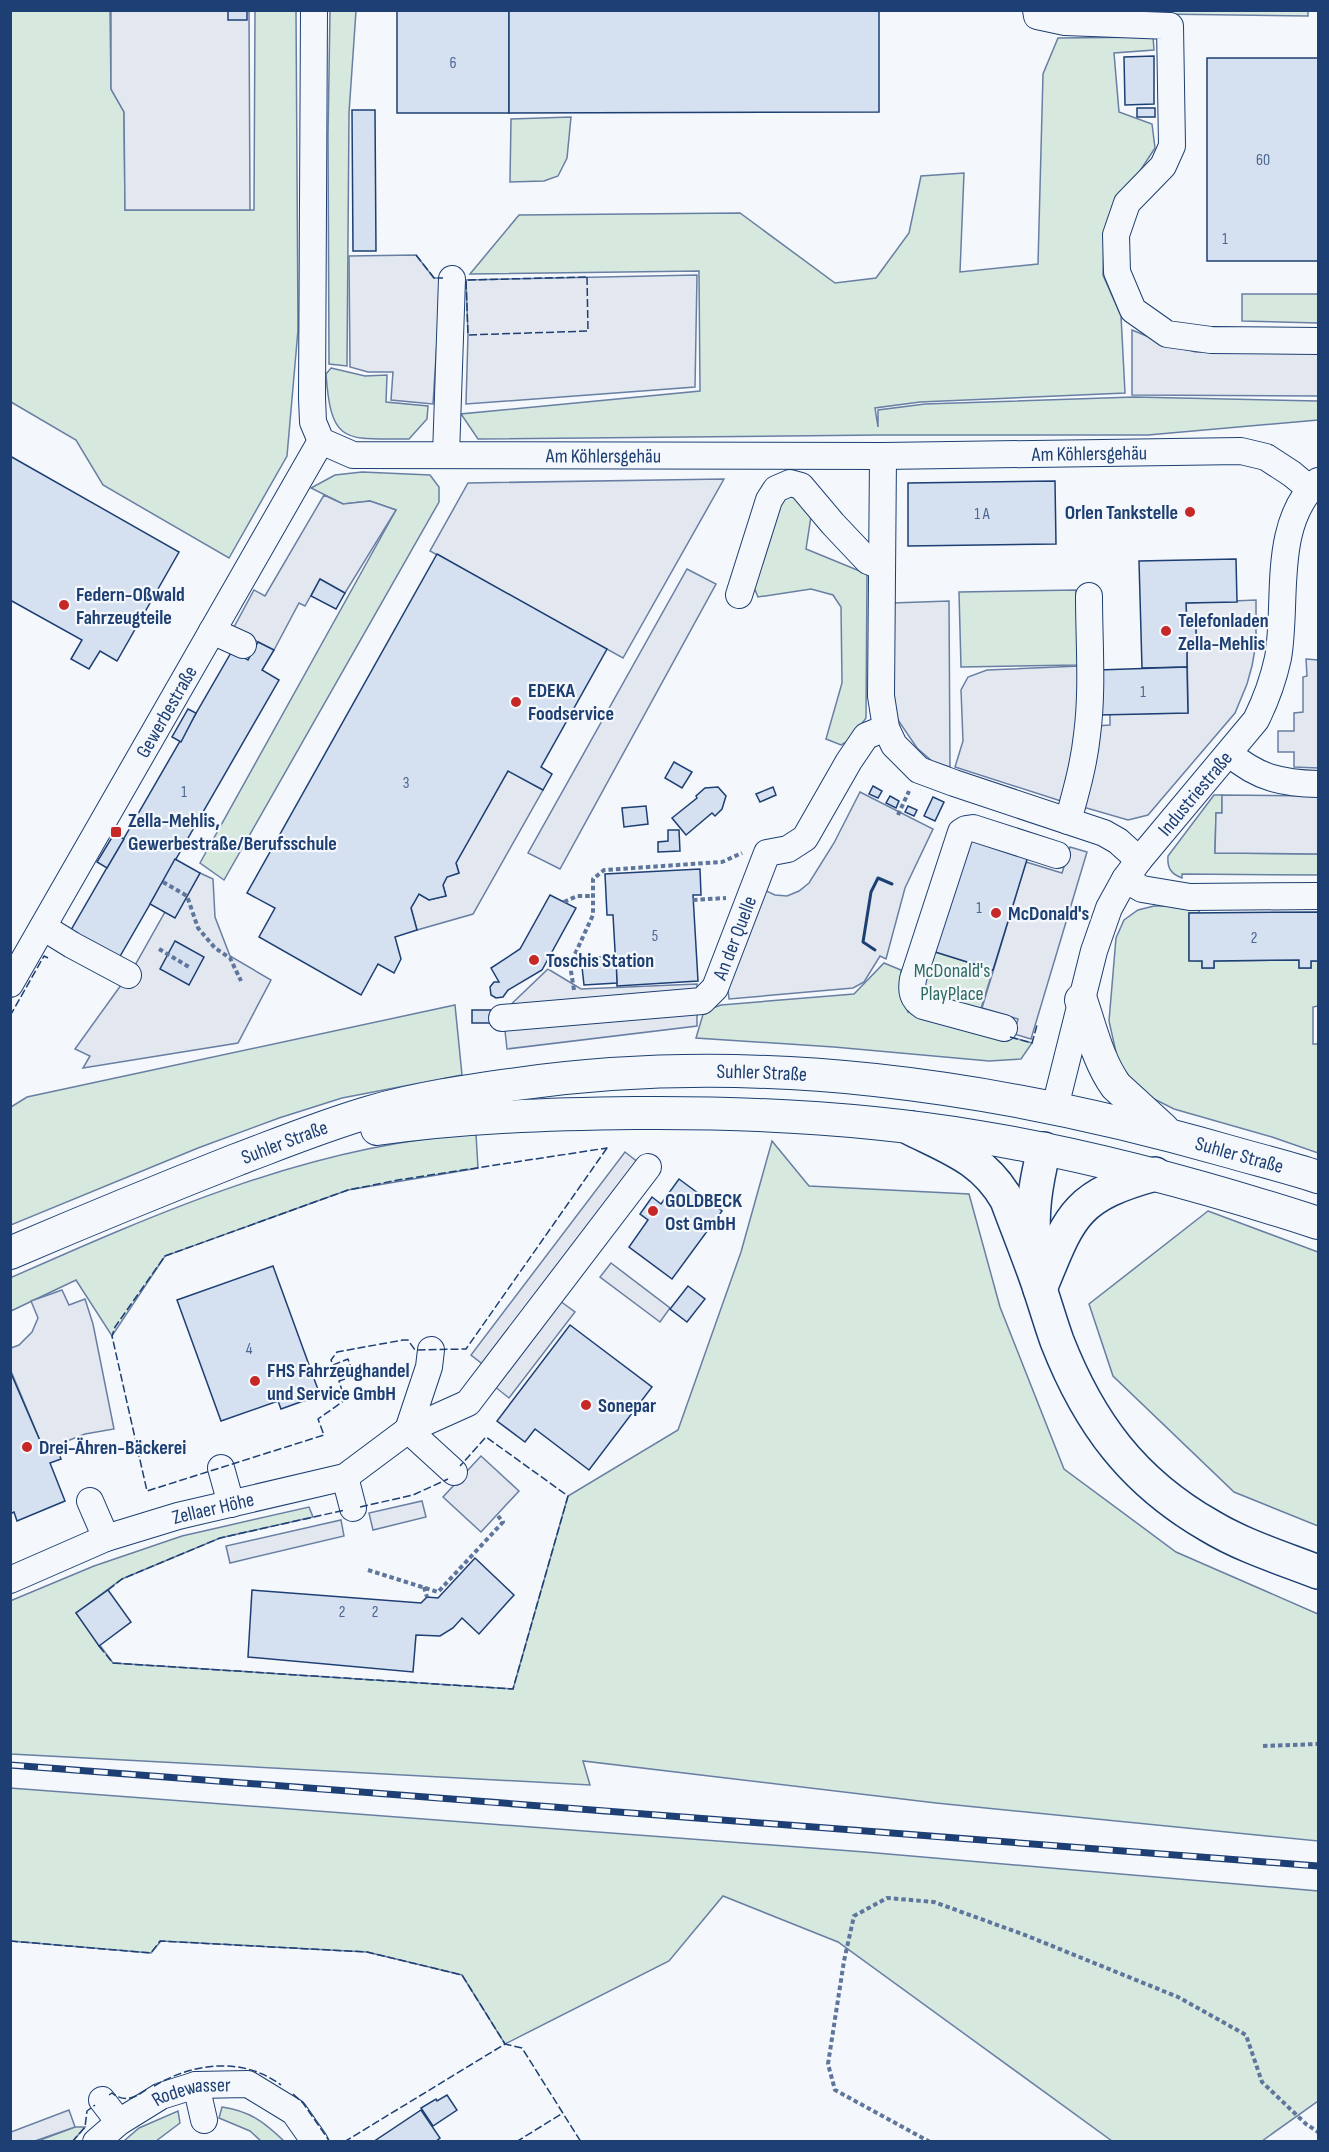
<svg xmlns="http://www.w3.org/2000/svg" width="1329" height="2152" viewBox="0 0 1329 2152" font-family="'Sofia Sans Condensed',sans-serif">
<rect width="100%" height="100%" fill="#f4f7fb"/>
<!-- green -->
<g fill="#d7e8df" stroke="#687fa3" stroke-width="1.5">
<polygon points="1308,10 1308,16 1159,14 1105,11"/>
<polygon points="11,11 110,11 111,89 124,112 125,210 254,210 255,11 296,11 298,330 287,456 229,558 103,485 76,440 11,402"/>
<polygon points="330,11 356,11 349,113 347,366 329,364 328,135"/>
<polygon points="1153,37 1154,50 1114,53 1119,112 1152,124 1155,148 1115,209 1104,236 1103,275 1121,316 1125,393 920,402 875,408 878,427 878,410 925,404 1134,397 1318,401 1318,420 1148,435 879,435 478,439 461,414 700,391 699,271 470,274 519,215 740,213 835,283 876,278 909,233 921,176 964,173 960,272 1038,264 1043,74 1058,38"/>
<polygon points="571,117 567,158 558,176 544,181 510,182 511,119"/>
<polygon points="1242,294 1317,294 1318,295 1318,323 1242,321"/>
<path d="M331,368L365,376L387,375L386,402L428,406L427,419L409,439C345,439 331,445 326,374Z"/>
<polygon points="362,472 430,475 439,487 439,502 224,880 200,863 396,510 370,501 343,504 311,488 335,475"/>
<polygon points="794,493 812,510 806,549 867,574 866,718 850,740 841,745 826,739 842,683 841,607 833,595 811,589 758,597 753,585 782,495"/>
<polygon points="1076,590 1078,665 961,667 959,592"/>
<path d="M1214,795H1222V813H1216L1215,853L1318,854V875L1182,874V878C1171,874 1167,868 1168,856Z"/>
<polygon points="1154,906 1199,906 1199,913 1189,913 1189,960 1202,961 1202,968 1214,968 1214,961 1299,960 1299,968 1311,968 1311,961 1318,961 1318,1006 1313,1007 1313,1044 1318,1044 1318,1153 1272,1137 1174,1109 1140,1092 1120,1070 1109,1021 1116,938 1124,920 1138,910"/>
<polygon points="932,951 993,970 979,1015 923,993 922,983"/>
<polygon points="884,963 901,970 900,991 908,1012 938,1017 1032,1043 1021,1059 989,1061 834,1047 696,1038 704,1011 721,1005 854,994"/>
<polygon points="455,1005 462,1075 342,1098 279,1118 198,1148 11,1225 11,1107 27,1097"/>
<path d="M476,1134L478,1168L348,1190L165,1256L112,1336L76,1280L11,1311L10,1278C157,1213 313,1144 476,1134Z"/>
<polygon points="772,1141 809,1186 969,1194 1000,1307 1064,1469 1176,1552 1318,1614 1318,1841 936,1803 583,1761 590,1785 11,1754 10,1601 94,1566 182,1536 309,1507 313,1517 220,1538 122,1579 76,1613 113,1663 513,1689 568,1496 678,1430 741,1252"/>
<polygon points="1208,1211 1318,1252 1318,1526 1234,1492 1113,1376 1089,1304"/>
<polygon points="10,1788 865,1852 1318,1891 1318,2101 1262,2141 1112,2141 838,1942 723,1896 669,1961 505,2044 462,1975 367,1952 161,1941 151,1953 11,1941"/>
<path d="M222,2107C250,2111 264,2122 284,2141H261L250,2131L219,2118Z"/>
<polygon points="178,2111 180,2123 156,2141 124,2141 139,2128"/>
<polygon points="75,2127 85,2127 73,2141 35,2142"/>
</g>
<!-- parking -->
<g fill="#e3e8f0" stroke="#687fa3" stroke-width="1.5">
<polygon points="111,11 249,11 250,210 125,210 124,112 111,89"/>
<polygon points="416,255 434,278 441,278 433,404 391,400 393,372 368,372 350,367 349,256"/>
<polygon points="697,275 695,387 466,404 468,335 466,280"/>
<polygon points="1132,330 1171,346 1196,352 1318,350 1318,396 1132,395"/>
<polygon points="724,479 623,658 430,551 468,483"/>
<polygon points="324,495 343,504 370,501 396,510 345,593 320,579 305,606 299,603 274,650 233,629 254,590 265,596"/>
<polygon points="687,569 716,584 560,869 528,853"/>
<polygon points="1256,600 1256,644 1252,666 1247,684 1235,713 1148,815 1128,820 1083,807 1096,726 1110,725 1110,714 1188,713 1187,639 1196,638 1196,626 1187,626 1186,603"/>
<polygon points="949,601 950,767 933,762 917,748 898,720 892,706 892,603"/>
<polygon points="1306,659 1318,660 1318,768 1294,767 1294,752 1278,752 1278,731 1294,731 1294,713 1303,712 1303,677 1307,676"/>
<polygon points="1080,666 1081,720 1064,802 955,767 963,741 961,690 968,677 987,670"/>
<polygon points="508,771 543,790 473,914 417,930 411,908 419,894 429,900 446,896 443,885 447,877 459,873 456,863"/>
<polygon points="860,792 933,829 905,888 886,959 880,956 864,982 853,988 729,999 727,981 762,889 775,895 787,896 799,891 809,883 834,843"/>
<polygon points="1222,795 1318,796 1318,854 1215,853 1216,813 1222,813"/>
<polygon points="1070,847 1087,852 1031,1039 1014,1034 1018,1019 982,1008 1026,862 1062,873"/>
<polygon points="200,873 213,879 215,917 230,956 271,980 238,1043 83,1068 90,1056 75,1049 134,967 165,912 175,917"/>
<polygon points="548,969 581,989 697,984 697,1026 507,1049 503,1012"/>
<polygon points="625,1152 639,1163 485,1366 471,1355"/>
<polygon points="611,1263 670,1308 660,1322 600,1277"/>
<polygon points="62,1290 69,1305 85,1299 93,1324 114,1429 85,1434 44,1450 11,1371 11,1348 19,1345 32,1332 38,1318 31,1301"/>
<polygon points="560,1301 575,1312 509,1398 494,1386"/>
<polygon points="481,1456 519,1491 481,1532 443,1497"/>
<polygon points="422,1501 426,1517 373,1530 369,1513"/>
<polygon points="341,1520 344,1536 230,1563 226,1546"/>
<polygon points="69,2110 75,2127 35,2141 11,2141 11,2132"/>
</g>
<!-- building -->
<g fill="#d5e0f0" stroke="#1d3f73" stroke-width="1.5">
<rect x="228" y="10" width="19" height="10"/>
<rect x="397" y="10" width="112" height="103"/>
<polygon points="509,10 879,10 879,112 509,113"/>
<polygon points="1154,56 1154,104 1125,105 1124,57"/>
<rect x="1207" y="58" width="111" height="203"/>
<rect x="1137" y="108" width="18" height="9"/>
<polygon points="352,110 375,110 376,251 353,251"/>
<polygon points="10,456 179,552 117,661 100,651 89,669 71,659 82,640 10,600"/>
<polygon points="1055,481 1056,544 908,546 908,483"/>
<polygon points="437,554 607,649 541,767 552,774 543,790 508,771 456,863 459,873 447,877 443,885 446,896 429,900 419,894 411,908 417,930 395,937 401,959 394,973 378,964 361,995 259,937 275,908 247,893"/>
<polygon points="1236,559 1237,602 1186,603 1187,626 1196,625 1196,639 1187,639 1187,667 1142,668 1139,561"/>
<polygon points="320,579 345,593 336,609 311,596"/>
<polygon points="258,642 274,650 262,670 279,680 119,958 71,930 232,651 248,660"/>
<polygon points="1187,667 1188,713 1099,715 1098,670"/>
<polygon points="188,709 196,713 181,742 172,737"/>
<polygon points="674,762 692,772 682,788 665,778"/>
<polygon points="873,786 882,791 878,798 869,794"/>
<polygon points="718,787 726,796 722,809 715,816 712,813 686,835 672,818 697,798 696,796 705,788"/>
<polygon points="773,787 776,795 760,802 756,794"/>
<polygon points="890,796 899,801 896,808 886,803"/>
<polygon points="933,797 944,802 935,821 924,816"/>
<polygon points="646,806 648,824 624,827 622,808"/>
<polygon points="908,806 917,810 914,816 905,812"/>
<polygon points="668,830 679,830 680,851 658,852 658,842 668,841"/>
<polygon points="114,834 124,839 107,868 97,862"/>
<polygon points="969,835 1029,853 993,970 932,951"/>
<polygon points="175,859 200,873 175,918 150,904"/>
<polygon points="700,869 701,895 693,895 698,981 617,986 613,915 607,915 605,874"/>
<polygon points="550,895 576,908 542,970 508,990 503,997 496,998 491,995 490,987 494,982 499,982 491,968 520,949"/>
<polygon points="1318,912 1318,961 1311,961 1311,968 1299,968 1299,960 1214,961 1214,968 1202,968 1202,961 1189,961 1189,913"/>
<polygon points="175,941 204,957 189,985 160,969"/>
<polygon points="616,956 617,983 584,985 581,958"/>
<rect x="472" y="1010" width="21" height="13"/>
<polygon points="679,1179 722,1211 672,1279 629,1247 648,1220 640,1214 652,1197 661,1204"/>
<polygon points="273,1266 320,1395 281,1409 278,1401 221,1421 177,1300"/>
<polygon points="688,1286 705,1299 687,1322 670,1309"/>
<polygon points="570,1325 652,1387 589,1470 535,1429 525,1442 497,1421"/>
<polygon points="10,1371 44,1450 56,1445 61,1459 50,1463 65,1501 17,1521 14,1512 10,1514"/>
<polygon points="475,1558 514,1595 479,1634 462,1618 453,1628 440,1636 416,1635 413,1672 248,1657 252,1590 421,1603 427,1597 438,1598"/>
<polygon points="108,1590 131,1622 99,1646 76,1613"/>
<polygon points="447,2095 457,2110 433,2126 421,2108 436,2099 437,2101"/>
<polygon points="421,2110 440,2138 435,2142 373,2142"/>
</g>
<g fill="none" stroke-linecap="round" stroke-linejoin="round">
<defs>
<g id="minor">
<path id="s1" d="M314,10L312,398L313,422L321,441L353,455L883,456L1241,451L1266,457L1292,474L1310,489"/>
<polyline points="1036,10 1037,16 1065,22 1170,26 1172,146 1163,166 1127,203 1116,235 1117,272 1133,310 1167,334 1211,340 1318,341"/>
<polyline points="446,455 452,279"/>
<polyline points="883,456 881,696 886,728 894,745 919,770 954,783 1104,833 1118,841 1139,860"/>
<polyline points="739,595 769,500 776,489 790,483 801,486 833,524 868,561 881,566"/>
<polyline points="212,631 243,645"/>
<path d="M1230,754C1258,778 1282,783 1318,784"/>
<path d="M1068,821C1076,792 1084,764 1087,735C1093,690 1089,642 1089,596"/>
<polyline points="1125,879 1142,889 1190,897 1318,896"/>
<polyline points="43,927 72,945 128,975"/>
<path id="s2" d="M10,984L321,441"/>
<path id="s3" d="M502,1018L702,1001L715,988L767,853L788,849L805,838L849,761L866,736L886,728"/>
<path d="M1004,1028L923,1006C912,999 911,991 913,979L961,832L966,829L973,828L1057,855"/>
<path id="s4" d="M1055,1107L1094,951L1109,908L1125,879L1139,860L1256,720C1266,700 1273,681 1278,658C1288,601 1271,525 1318,481"/>
<polyline points="408,1430 429,1367 431,1350"/>
<polyline points="408,1430 454,1472"/>
<polyline points="221,1468 231,1504"/>
<polyline points="345,1477 353,1508"/>
<polyline points="90,1501 106,1538"/>
<path id="s5" d="M10,1580L106,1538L178,1516L345,1477L408,1430L468,1403L648,1167"/>
<polyline points="196,2085 204,2120"/>
<polyline points="102,2100 119,2122"/>
<path id="s6" d="M96,2142L119,2122L161,2096L196,2085L248,2084L294,2112L315,2142"/>
</g>
<g id="major">
<path d="M1081,1000C1091,1029 1098,1061 1116,1086L1163,1129"/>
<path d="M377,1129C463,1117 548,1114 635,1113C751,1112 865,1118 979,1137C1095,1156 1207,1187 1318,1223"/>
<path id="s7" d="M10,1253C85,1221 160,1190 236,1160C281,1143 325,1125 370,1112C418,1098 467,1091 517,1084C756,1050 996,1085 1227,1151C1258,1160 1288,1167 1318,1177"/>
</g>
<g id="highway">
<path d="M910,1128C950,1148 984,1159 1007,1200C1018,1230 1030,1259 1040,1289C1046,1307 1051,1324 1057,1341C1089,1423 1133,1482 1210,1526C1243,1546 1282,1558 1318,1572"/>
<path d="M1035,1249C1030,1214 1036,1183 1044,1149"/>
<path d="M1040,1289C1070,1216 1074,1196 1155,1174"/>
</g>
</defs>
<!-- minor casing -->
<use href="#minor" stroke="#1d3f73" stroke-width="28"/>
<!-- major casing -->
<use href="#major" stroke="#1d3f73" stroke-width="34"/>
<!-- highway casing -->
<use href="#highway" stroke="#1d3f73" stroke-width="36"/>
<!-- path -->
<g stroke="#5e769c" stroke-width="4" stroke-dasharray="4.5 3" stroke-linecap="butt">
<polyline points="898,815 909,791"/>
<polyline points="163,882 187,896 198,928 215,948 230,958 241,981"/>
<polyline points="693,900 726,898"/>
<polyline points="564,902 577,896 593,896"/>
<polyline points="159,949 189,967"/>
<polyline points="574,990 570,965 593,915 593,879 604,870 722,862 742,853"/>
<polyline points="368,1570 438,1592 503,1522 498,1516"/>
<polyline points="424,1587 427,1597"/>
<polyline points="1263,1746 1318,1744"/>
<polyline points="930,2142 835,2090 828,2064 844,1961 854,1916 887,1898 934,1902 1025,1935 1178,1997 1246,2035 1262,2082 1306,2124 1318,2132"/>
</g>
<!-- minor -->
<use href="#minor" stroke="#f4f7fb" stroke-width="26"/>
<!-- major -->
<use href="#major" stroke="#f4f7fb" stroke-width="32"/>
<!-- highway -->
<use href="#highway" stroke="#f4f7fb" stroke-width="33"/>
<defs>
<polyline id="rail" points="10,1765 1318,1866"/>
</defs>
<!-- rail casing -->
<use href="#rail" stroke="#1d3f73" stroke-width="7"/>
<!-- rail -->
<use href="#rail" stroke="#f4f7fb" stroke-width="4.5" stroke-dasharray="14" stroke-linecap="butt"/>
<!-- fence -->
<g stroke="#1d3f73" stroke-width="1.5" stroke-dasharray="8 3" stroke-linecap="butt">
<polyline points="416,255 434,278 443,278"/>
<polygon points="587,277 588,331 468,335 466,280"/>
<polyline points="10,1016 44,956 48,958"/>
<polyline points="1010,1037 1032,1043 1037,1025"/>
<polygon points="607,1148 466,1349 415,1350 408,1340 403,1340 337,1352 331,1360 333,1365 348,1359 354,1376 339,1381 345,1400 318,1419 324,1435 147,1491 112,1336 115,1327 165,1256 348,1190 398,1180"/>
<polyline points="360,1507 413,1495 448,1479"/>
<polyline points="108,1590 122,1579 220,1538 345,1510"/>
<polyline points="99,1646 113,1663 513,1689 568,1496 486,1437 460,1466"/>
<polyline points="10,1941 151,1953 160,1941 367,1952 462,1975 505,2044"/>
<path d="M154,2086C193,2063 242,2056 281,2085"/>
<polyline points="293,2094 303,2103 330,2142"/>
<path d="M109,2095L112,2093C125,2103 134,2098 146,2090"/>
<polyline points="72,2142 85,2127 87,2111 95,2105"/>
<polyline points="344,2142 505,2044 522,2048 581,2142"/>
<polyline points="516,2142 563,2113"/>
</g>
<!-- wall -->
<polyline stroke="#1d3f73" stroke-width="3" points="875,950 863,942 871,892 878,878 892,884"/>
</g>
<!-- markers -->
<g fill="#c62828" stroke="#f4f7fb" stroke-width="2">
<circle cx="1190" cy="512" r="6"/>
<circle cx="64" cy="605" r="6"/>
<circle cx="1166" cy="631" r="6"/>
<circle cx="516" cy="702" r="6"/>
<rect x="110" y="826" width="12" height="12" rx="3"/>
<circle cx="996" cy="913" r="6"/>
<circle cx="534" cy="960" r="6"/>
<circle cx="653" cy="1211" r="6"/>
<circle cx="255" cy="1381" r="6"/>
<circle cx="586" cy="1405" r="6"/>
<circle cx="27" cy="1447" r="6"/>
</g>
<g text-anchor="middle" stroke-width="4.5" stroke-linejoin="round" paint-order="stroke">
<!-- number labels -->
<g font-size="16" fill="#4b6792">
<text x="453" y="68">6</text>
<text x="1263" y="165">60</text>
<text x="1225" y="244">1</text>
<text x="982" y="519">1 A</text>
<text x="1143" y="697">1</text>
<text x="406" y="788">3</text>
<text x="184" y="797">1</text>
<text x="979" y="913">1</text>
<text x="655" y="941">5</text>
<text x="1254" y="943">2</text>
<text x="249" y="1354">4</text>
<text x="342" y="1617">2</text>
<text x="375" y="1617">2</text>
</g>
<!-- street labels -->
<g font-size="20" fill="#1d3f73" stroke="#f4f7fb">
<text dy="7" stroke="none"><textPath href="#s1" startOffset="1204">Am Köhlersgehäu</textPath></text>
<text dy="7" stroke="none"><textPath href="#s1" startOffset="718">Am Köhlersgehäu</textPath></text>
<text dy="7" stroke="none"><textPath href="#s2" startOffset="314">Gewerbestraße</textPath></text>
<text dy="7" stroke="none"><textPath href="#s4" startOffset="350">Industriestraße</textPath></text>
<text dy="7" stroke="none"><textPath href="#s3" startOffset="273">An der Quelle</textPath></text>
<text dy="7" stroke="none"><textPath href="#s7" startOffset="782">Suhler Straße</textPath></text>
<text dy="7" stroke="none"><textPath href="#s7" startOffset="296">Suhler Straße</textPath></text>
<text dy="7" stroke="none"><textPath href="#s7" startOffset="1268">Suhler Straße</textPath></text>
<text dy="7" stroke="none"><textPath href="#s5" startOffset="216">Zellaer Höhe</textPath></text>
<text dy="7" stroke="none"><textPath href="#s6" startOffset="111">Rodewasser</textPath></text>
</g>
<!-- poi labels -->
<g font-size="20" font-weight="bold" fill="#1d3f73" stroke="#f4f7fb" text-anchor="start">
<text x="1178" y="519" text-anchor="end">Orlen Tankstelle</text>
<text x="76" y="601">Federn-Oßwald<tspan x="76" dy="23">Fahrzeugteile</tspan></text>
<text x="1178" y="627">Telefonladen<tspan x="1178" dy="23">Zella-Mehlis</tspan></text>
<text x="528" y="697">EDEKA<tspan x="528" dy="23">Foodservice</tspan></text>
<text x="128" y="827">Zella-Mehlis,<tspan x="128" dy="23">Gewerbestraße/Berufsschule</tspan></text>
<text x="1008" y="920">McDonald's</text>
<text x="546" y="967">Toschis Station</text>
<text x="665" y="1207">GOLDBECK<tspan x="665" dy="23">Ost GmbH</tspan></text>
<text x="267" y="1377">FHS Fahrzeughandel<tspan x="267" dy="23">und Service GmbH</tspan></text>
<text x="598" y="1412">Sonepar</text>
<text x="39" y="1454">Drei-Ähren-Bäckerei</text>
</g>
<!-- park labels -->
<g font-size="20" fill="#2c6c60" stroke="#f4f7fb">
<text x="952" y="977">McDonald's<tspan x="952" dy="23">PlayPlace</tspan></text>
</g>
</g>
<!-- border -->
<rect width="1329" height="2152" fill="none" stroke="#1d3f73" stroke-width="24"/>
</svg>
